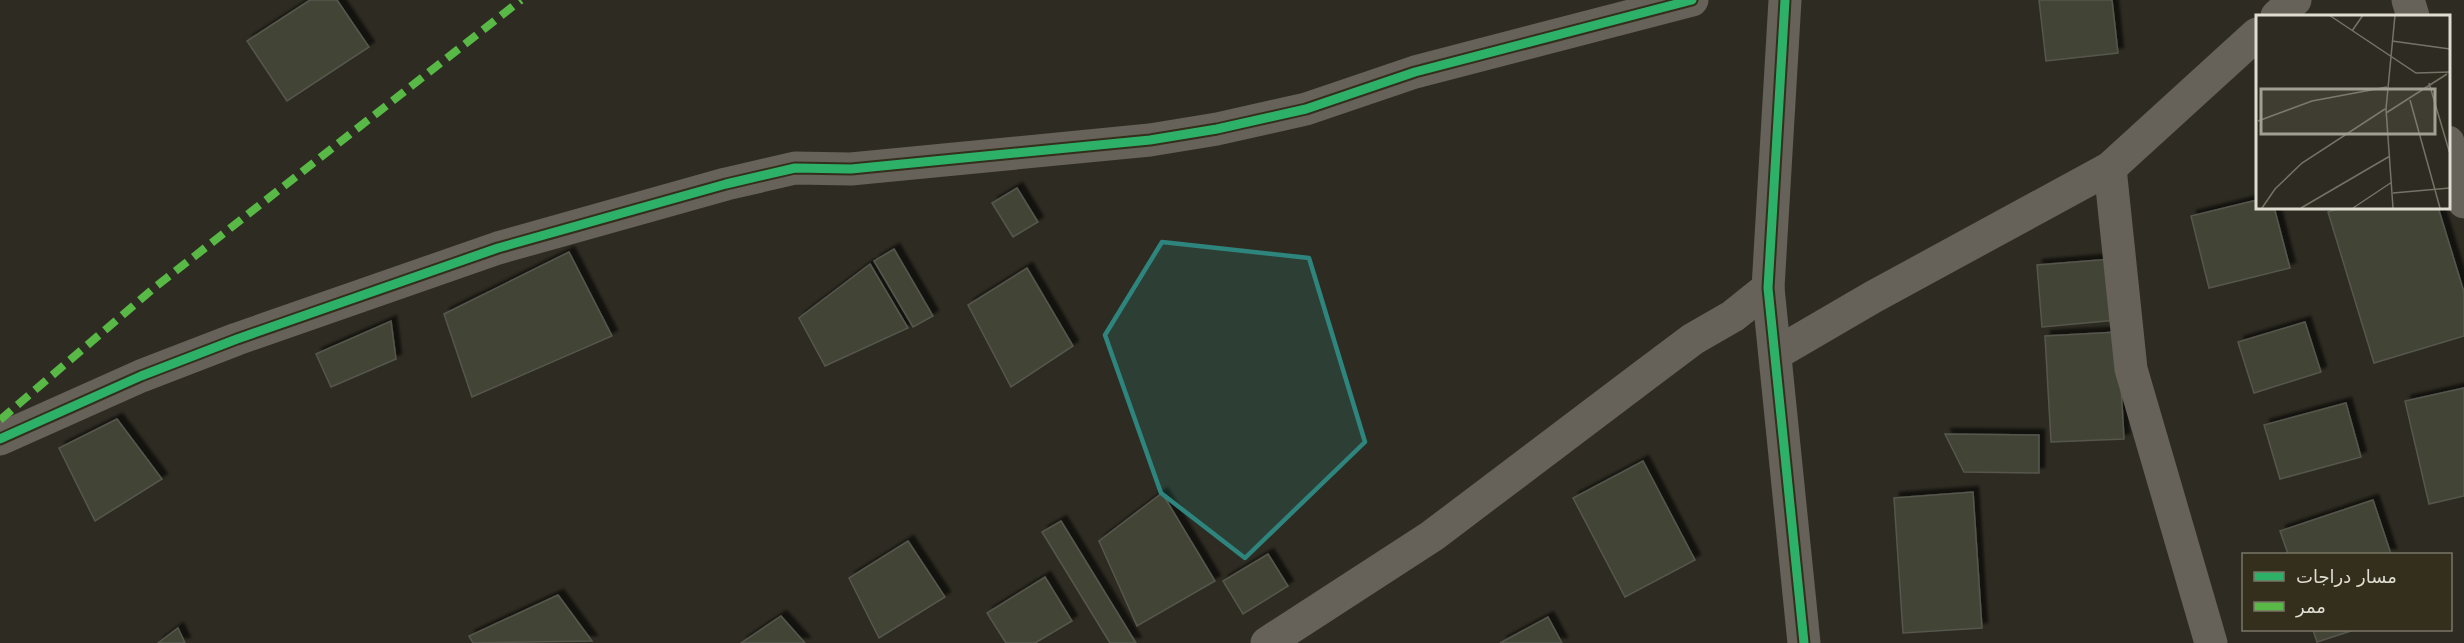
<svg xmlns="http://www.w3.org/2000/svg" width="2464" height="643" viewBox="0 0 2464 643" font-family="'DejaVu Sans','Noto Naskh Arabic',sans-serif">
<defs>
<filter id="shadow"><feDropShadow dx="5.5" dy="-5.5" stdDeviation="1.5" flood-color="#0009"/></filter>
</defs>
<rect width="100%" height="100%" fill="#2e2c22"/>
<!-- building -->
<g fill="#424534" stroke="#56574e" stroke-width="1.5" filter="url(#shadow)">
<polygon points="310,0 337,0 369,47 287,101 247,41"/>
<polygon points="2039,0 2112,0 2118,53 2046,61"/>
<polygon points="1017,188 1038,222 1013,237 992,203"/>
<polygon points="2257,200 2257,207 2274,207 2290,268 2209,288 2191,216"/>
<polygon points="2343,207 2438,207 2464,292 2464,336 2374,363 2328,212"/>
<polygon points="894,249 933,316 913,327 874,261"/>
<polygon points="569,252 612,336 472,397 444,314"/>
<polygon points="2112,259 2117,320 2042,327 2037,265"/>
<polygon points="870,264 908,328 825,366 799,318"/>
<polygon points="1027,268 1073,346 1011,387 968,305"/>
<polygon points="391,321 396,359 331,387 316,354"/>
<polygon points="2305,322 2321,372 2254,393 2238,342"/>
<polygon points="2118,332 2124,439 2051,442 2045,336"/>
<polygon points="2464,388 2464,496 2429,504 2405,401"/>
<polygon points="2346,403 2361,457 2280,479 2264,425"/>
<polygon points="117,419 162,479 95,521 59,448"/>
<polygon points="1945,434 2039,435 2039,473 1964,472"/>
<polygon points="1643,461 1695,560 1625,597 1573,498"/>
<polygon points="1973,492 1982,628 1903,633 1894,498"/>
<polygon points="1162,493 1215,581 1137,626 1099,541"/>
<polygon points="2373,500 2391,554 2288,554 2280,531"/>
<polygon points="1061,521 1136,643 1110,643 1042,532"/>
<polygon points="908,541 945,597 879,638 849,578"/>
<polygon points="1268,554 1288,586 1243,614 1223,581"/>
<polygon points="1045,577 1072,621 1035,643 1006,643 987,613"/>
<polygon points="558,595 592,641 473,643 469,636"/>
<polygon points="781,616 805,643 741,643"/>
<polygon points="1548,617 1562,643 1500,643"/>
<polygon points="178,628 185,643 158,643"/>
<polygon points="2313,630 2354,630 2317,642"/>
</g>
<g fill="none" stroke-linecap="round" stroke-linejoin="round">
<!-- minor -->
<g stroke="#666159" stroke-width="33">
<polyline points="1785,0 1768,288 1804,643"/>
<polyline points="2408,0 2413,16"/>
<polyline points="2277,16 2295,0"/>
<polyline points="2448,142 2464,202"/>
<polyline points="2110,168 2131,369 2211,643"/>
<polyline points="1777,353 1873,297 2110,168 2257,34"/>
<polyline points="0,439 141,376 237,339 498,248 726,184 795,168 851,169 1150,140 1217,129 1306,109 1415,72 1692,0"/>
<polyline points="1267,643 1432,536 1645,375 1693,339 1733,316 1768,288"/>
</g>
<!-- quiet -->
<polyline stroke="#58b947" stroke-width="8" stroke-dasharray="15 8" stroke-linecap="butt" points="0,420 154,288 521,0"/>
<defs>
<g id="cycleway">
<polyline points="1785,0 1768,288 1804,643"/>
<polyline points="0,439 141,376 237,339 498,248 726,184 795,168 851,169 1150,140 1217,129 1306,109 1415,72 1692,0"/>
</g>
</defs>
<!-- cycleway casing -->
<use href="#cycleway" stroke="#342f1c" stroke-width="13"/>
<!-- cycleway -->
<use href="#cycleway" stroke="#2db169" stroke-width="9"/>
</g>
<!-- marked area -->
<path fill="#2e857d" fill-opacity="0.2" stroke="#2e857d" stroke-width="4.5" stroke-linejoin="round" d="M1162,242L1309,258L1365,442L1245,558L1161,493L1105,335Z"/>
<!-- overview -->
<g transform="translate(2256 15)">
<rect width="194" height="194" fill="#2e2c22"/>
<path fill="none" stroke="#757368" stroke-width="1.5" d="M73,0L160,58L194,57M96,16L107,0M136,26L194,34M173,68L194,139M154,85L184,193M130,98L191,59M2,106L56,86L131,72M137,178L194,173M6,193L19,174L46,148L129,94M45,193L134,141M97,193L136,167M137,193L130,94L139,0"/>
<path fill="#a19f94" fill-opacity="0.15" stroke="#a19f94" stroke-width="3" d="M5,74H179V119H5Z"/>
<rect width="194" height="194" fill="none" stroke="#dfddd1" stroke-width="3"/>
</g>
<!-- legend -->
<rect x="2242" y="553" width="210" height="78" fill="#342f1c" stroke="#787564" stroke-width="1.5"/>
<rect x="2254" y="572" width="30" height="9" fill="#2db169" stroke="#787564" stroke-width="1.5"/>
<text x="2296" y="583" font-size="18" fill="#dfddd1">مسار دراجات</text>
<rect x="2254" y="602" width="30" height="9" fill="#58b947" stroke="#787564" stroke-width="1.5"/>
<text x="2296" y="613" font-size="18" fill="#dfddd1">ممر</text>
</svg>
